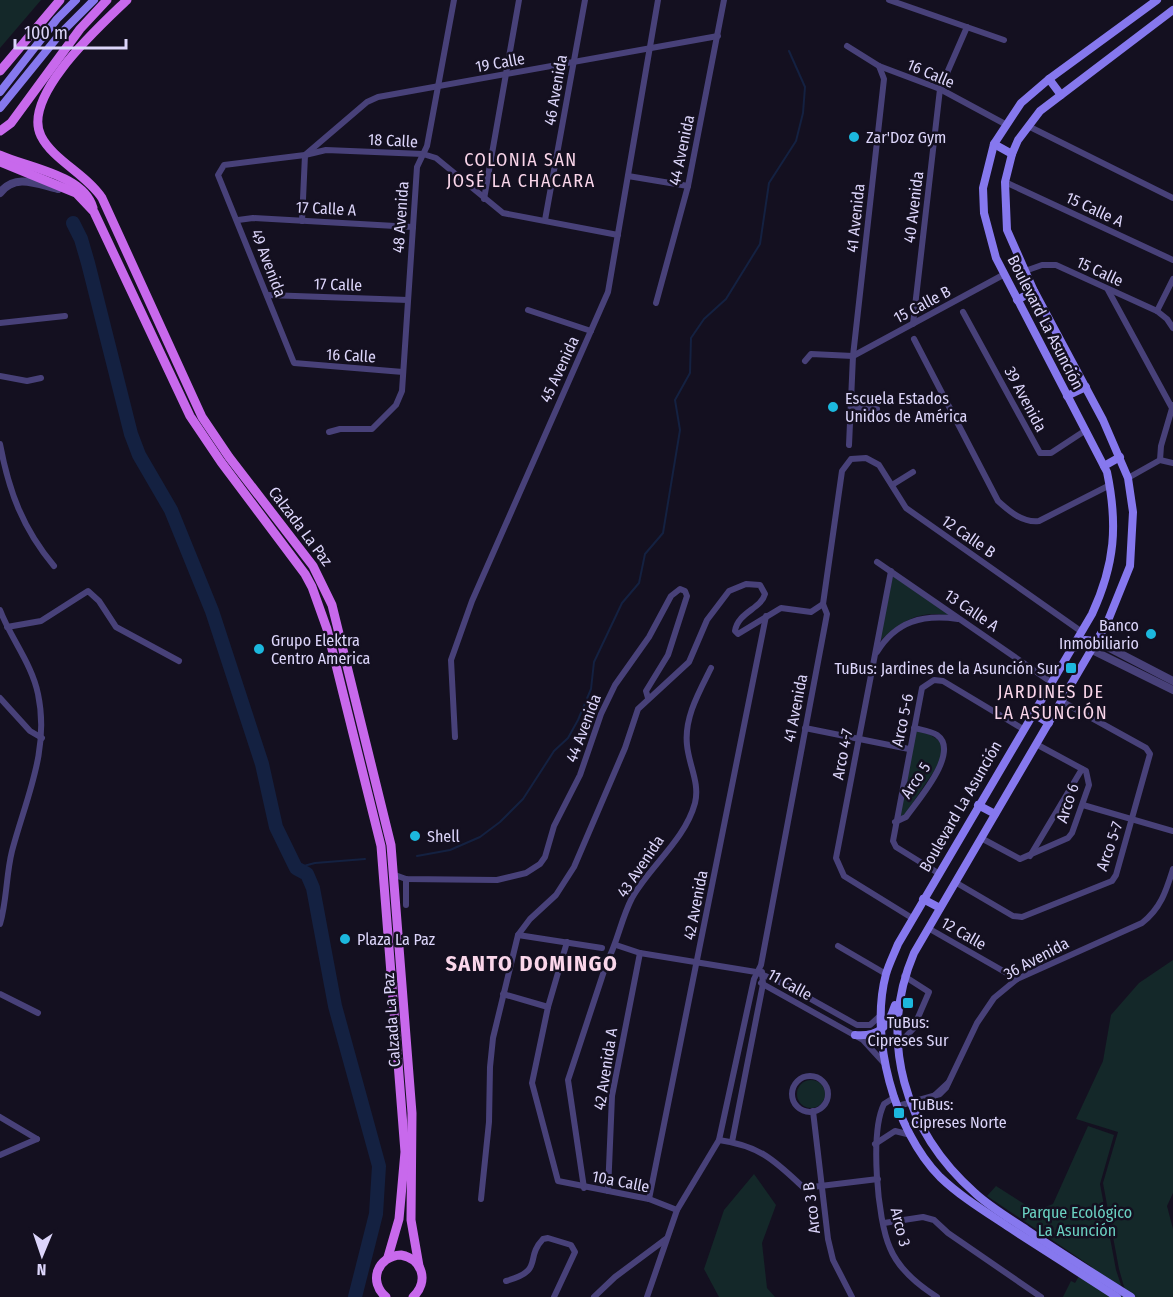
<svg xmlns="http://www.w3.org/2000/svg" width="1173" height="1297" viewBox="0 0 1173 1297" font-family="'Fira Sans Condensed',sans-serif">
<rect width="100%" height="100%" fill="#141020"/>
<!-- green -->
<g fill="#142829">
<polygon points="0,0 41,0 0,48"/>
<path d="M893,576L951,616C921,609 900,621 879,642Z"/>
<polygon points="915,731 929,734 941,742 942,759 904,816 899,818"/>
<polygon points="1173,960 1173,1193 1167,1206 1173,1229 1173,1297 1127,1297 1119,1269 1103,1183 1118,1132 1076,1119 1103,1061 1111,1015 1139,983"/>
<circle cx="811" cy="1094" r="14"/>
<polygon points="1088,1126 1114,1135 1100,1184 1116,1270 1125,1297 1063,1297 1071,1281 1075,1283 1079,1276 1086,1280 1092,1267 987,1196 996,1186 1035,1211 1053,1204"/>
<polygon points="754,1174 776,1205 762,1243 767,1288 775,1297 719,1297 704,1269 724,1210"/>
</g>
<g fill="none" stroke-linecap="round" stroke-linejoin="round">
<!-- stream -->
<g stroke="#142141" stroke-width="2">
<polyline points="417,856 450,850 480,837 500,822 523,799 554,751 568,738 578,720 591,689 594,662 622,603 639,583 645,554 663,533 680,430 675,400 690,373 691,338 704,319 726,299 760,244 769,183 796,141 803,113 805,87 789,51"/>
<polyline points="296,868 315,863 365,859"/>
</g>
<!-- river -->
<polyline stroke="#142141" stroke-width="14" points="73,223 81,239 88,263 131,434 139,455 171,510 212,611 262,764 276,827 296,868 307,874 313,888 335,1006 379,1166 376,1214 355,1297"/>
<!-- minor -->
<g stroke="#484179" stroke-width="6">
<polyline points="889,0 1004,40"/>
<polyline points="847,46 879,66 940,89 1005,124"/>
<polyline points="1028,126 1173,198"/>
<polyline points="628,176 688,186"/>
<polyline points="1005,182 1173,260"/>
<polyline points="484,199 519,0"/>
<polyline points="238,220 253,218 413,227"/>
<polyline points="545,220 585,0"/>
<polyline points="302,221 305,155 367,102 378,97 718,36"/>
<polyline points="1025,271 1042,265 1056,265 1157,311 1167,319 1173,328"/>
<polyline points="1108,290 1172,408"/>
<polyline points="267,295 408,300"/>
<polyline points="656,303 688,186 724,0"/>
<polyline points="528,310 591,331"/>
<polyline points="1157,311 1173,279"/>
<polyline points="963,312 1040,453 1051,453 1086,430"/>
<polyline points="0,323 65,316"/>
<polyline points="913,324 940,89 967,27"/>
<path d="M914,339L998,501C1010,512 1023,523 1039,521L1110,485"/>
<polyline points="805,361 811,354 853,356 1003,275"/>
<polyline points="403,372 294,363 218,175 224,165 305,155 326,150 423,154 436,158 503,213 618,235"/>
<polyline points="0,376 27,381 41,378"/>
<polyline points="851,407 877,409"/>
<polyline points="329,432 340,429 372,429 396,405 402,391 417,167 427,146 454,0"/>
<path d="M0,444C9,492 23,529 54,566"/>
<polyline points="849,445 853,356 884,79 879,66"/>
<polyline points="1160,460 1161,446 1173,405"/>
<polyline points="1128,478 1160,460 1173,463"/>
<polyline points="892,485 913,472"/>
<polyline points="877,562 1051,682"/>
<polyline points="891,571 836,858 844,876 912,918"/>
<path d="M0,610C11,639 32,664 38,694C50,750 26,798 12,851C6,875 7,900 0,924"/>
<polyline points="7,627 41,621 88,591 99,601 116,627 179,661"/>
<path d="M877,652C896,621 923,614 958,619"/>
<polyline points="0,698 30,731 42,738"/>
<polyline points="805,728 909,749"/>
<polyline points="455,737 451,660 472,601 608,292 658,0"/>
<polyline points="1083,805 1173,831"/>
<path d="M895,822L906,817C917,801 961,752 937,735C931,731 922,730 914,728"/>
<polyline points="981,838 1020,859 1068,838 1072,833 1089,785 1086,771 1036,744"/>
<polyline points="1030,856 1082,769"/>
<polyline points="938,873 896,847 893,841 922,688 934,680 943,681 1023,729"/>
<polyline points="395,875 406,879 497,880 526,873 540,864 545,857 554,826 580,775 601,714 615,685 649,637 671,596 680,589 685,591 687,596 668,655 646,691 648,698"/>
<polyline points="955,882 1013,916 1022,917 1112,881 1116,875 1150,754 1146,748 1061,701"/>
<polyline points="406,905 406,879"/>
<polyline points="928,928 1017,979"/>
<polyline points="518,935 602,948"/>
<polyline points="567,942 548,1007 532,1083 558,1181 649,1199 677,1210"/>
<polyline points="616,945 640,953 756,972 784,984 857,1025 870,1025 881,1015"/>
<polyline points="838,946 886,974"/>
<polyline points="761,983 863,1040 884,1063"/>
<polyline points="0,994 38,1013"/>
<polyline points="503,994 548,1007"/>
<polyline points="897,1046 913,1029 929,992 904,976"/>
<circle cx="810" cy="1094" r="18"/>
<polyline points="934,1096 948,1083"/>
<path d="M895,1097L884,1104C870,1132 877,1219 890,1248C899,1270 918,1285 937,1297"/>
<path d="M898,1106L940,1094L946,1088L977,1023L994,998L1017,979L1142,923C1161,908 1166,891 1173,869"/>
<polyline points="813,1111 828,1239 833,1260 852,1297"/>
<polyline points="0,1117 37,1139"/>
<path d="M719,1140C761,1146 775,1161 804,1188L878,1179"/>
<polyline points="732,1142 763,984 762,972"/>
<polyline points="875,1144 895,1131 911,1135"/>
<polyline points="0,1155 37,1139"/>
<path d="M584,1188L568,1080L607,962C618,941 621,919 632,898C650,866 685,840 695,803C700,783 689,766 687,745C684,718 699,692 711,668"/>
<polyline points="608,1191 612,1096 640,953"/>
<path d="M481,1199L489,1122L490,1067L493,1038L518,935L530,919L556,895L574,867L625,748L638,709L689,662L707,620L729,591L746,584L760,585L765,594C761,609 738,612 735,631L738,634L781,608L811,612L823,604"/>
<polyline points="649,1199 766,616"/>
<polyline points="884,1223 923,1217 934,1220 948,1233 1041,1297"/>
<path d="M506,1281C545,1270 524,1259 543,1239L548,1238L571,1245L575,1252L554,1297"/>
<polyline points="594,1297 615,1277 666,1239"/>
<polyline points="647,1297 677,1210 719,1140 754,979 761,965 827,614 823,604 842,471 851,459 866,458 879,465 906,508 1082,632"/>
</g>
<!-- tertiary -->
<g stroke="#484179" stroke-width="8">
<path d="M0,193C15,173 37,184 58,189"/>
<polyline points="1096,641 1173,681"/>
<polyline points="1092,650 1173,690"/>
</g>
<!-- secondary -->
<g stroke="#8678ee" stroke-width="8">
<polyline points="1049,79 1061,95"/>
<polyline points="0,92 57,19 76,0"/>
<polyline points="0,108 60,34 94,0"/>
<polyline points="994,144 1012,154"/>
<polyline points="1017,300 1034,291"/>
<polyline points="1067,396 1086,387"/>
<polyline points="1104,466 1120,457"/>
<polyline points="1076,647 1085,640 1096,641"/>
<polyline points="1032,713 1049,723"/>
<polyline points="978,805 995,814"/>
<polyline points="923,899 940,908"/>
<path d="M855,1035C879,1037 888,1027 895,1005"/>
<path d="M1117,1297C1081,1274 1046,1251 1010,1228C986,1212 961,1197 940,1177C894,1130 869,1037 886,974C889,964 894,954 898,944L1092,614C1115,564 1118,525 1107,472L996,258L984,213L983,188L994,144L1021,103L1049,79L1157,0"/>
<path d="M1131,1297C1096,1275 1061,1253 1027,1230C1009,1218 990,1207 975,1193C905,1131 877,1040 914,953L1107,623L1130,566L1133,512L1128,478L1103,420L1034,291L1007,230L1005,182L1012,154L1018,140L1040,111L1173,10"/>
</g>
<!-- primary -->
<g stroke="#c869ec" stroke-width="9">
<path d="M127,0C101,25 21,96 41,136C53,160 86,174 102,198L202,417L229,457L313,566L332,605L391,845L412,1113L411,1220L419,1266"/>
<polyline points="0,71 60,0"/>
<polyline points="0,131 11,123 80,29 107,0"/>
<path d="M0,155C29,168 84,175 93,208"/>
<polyline points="0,162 76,193 94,212 190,416 221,462 305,574 312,587 327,629 381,846 405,1152 399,1219 388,1257"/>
<path d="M386,1297C368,1282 377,1256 401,1255C423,1259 429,1282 413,1297"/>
</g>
</g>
<!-- markers -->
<g fill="#1cb8de" stroke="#141020" stroke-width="2">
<circle cx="854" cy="137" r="6"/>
<circle cx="833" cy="407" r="6"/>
<circle cx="1151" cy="634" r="6"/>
<circle cx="259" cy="649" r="6"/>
<rect x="1065" y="662" width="12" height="12" rx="3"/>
<circle cx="415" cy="836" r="6"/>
<circle cx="345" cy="939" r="6"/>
<rect x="902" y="997" width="12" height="12" rx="3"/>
<rect x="893" y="1107" width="12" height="12" rx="3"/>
</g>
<g text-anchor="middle" stroke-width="5" stroke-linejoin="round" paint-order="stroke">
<!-- street labels -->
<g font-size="16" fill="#dcd5fa" stroke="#141020">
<text transform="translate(500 62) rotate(-10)" y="6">19 Calle</text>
<text transform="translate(931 73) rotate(23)" y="6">16 Calle</text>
<text transform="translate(555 90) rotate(-80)" y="6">46 Avenida</text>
<text transform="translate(393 140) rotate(3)" y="6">18 Calle</text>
<text transform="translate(681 150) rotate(-78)" y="6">44 Avenida</text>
<text transform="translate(913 207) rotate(-83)" y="6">40 Avenida</text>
<text transform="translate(326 208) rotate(3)" y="6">17 Calle A</text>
<text transform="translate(1095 209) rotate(25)" y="6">15 Calle A</text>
<text transform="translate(400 217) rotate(-86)" y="6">48 Avenida</text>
<text transform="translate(855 218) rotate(-84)" y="6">41 Avenida</text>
<text transform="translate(269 263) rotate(69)" y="6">49 Avenida</text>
<text transform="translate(1100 271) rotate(25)" y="6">15 Calle</text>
<text transform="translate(338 284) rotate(2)" y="6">17 Calle</text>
<text transform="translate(922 304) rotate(-28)" y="6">15 Calle B</text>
<text transform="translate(1046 322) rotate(63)" y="6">Boulevard La Asunción</text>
<text transform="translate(351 355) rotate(3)" y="6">16 Calle</text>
<text transform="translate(559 369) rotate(-65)" y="6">45 Avenida</text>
<text transform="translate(1026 399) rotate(62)" y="6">39 Avenida</text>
<text transform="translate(301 526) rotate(53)" y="6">Calzada La Paz</text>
<text transform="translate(969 536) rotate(35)" y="6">12 Calle B</text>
<text transform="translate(972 610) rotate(34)" y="6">13 Calle A</text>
<text transform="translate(795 708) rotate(-79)" y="6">41 Avenida</text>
<text transform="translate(902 720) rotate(-78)" y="6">Arco 5-6</text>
<text transform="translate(583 728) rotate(-69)" y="6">44 Avenida</text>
<text transform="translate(842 754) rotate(-79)" y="6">Arco 4-7</text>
<text transform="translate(915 780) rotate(-56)" y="6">Arco 5</text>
<text transform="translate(1067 803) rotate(-72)" y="6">Arco 6</text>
<text transform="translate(960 806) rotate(-60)" y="6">Boulevard La Asunción</text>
<text transform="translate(1109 846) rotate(-71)" y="6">Arco 5-7</text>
<text transform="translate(640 866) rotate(-56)" y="6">43 Avenida</text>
<text transform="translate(695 905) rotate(-79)" y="6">42 Avenida</text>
<text transform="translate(964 933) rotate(30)" y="6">12 Calle</text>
<text transform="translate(1036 958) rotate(-28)" y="6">36 Avenida</text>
<text transform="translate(790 984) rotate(29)" y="6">11 Calle</text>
<text transform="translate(391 1020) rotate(-94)" y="6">Calzada La Paz</text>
<text transform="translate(605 1069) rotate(-81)" y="6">42 Avenida A</text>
<text transform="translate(621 1181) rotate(11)" y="6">10a Calle</text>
<text transform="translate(811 1208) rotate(-97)" y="6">Arco 3 B</text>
<text transform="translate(901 1227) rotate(76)" y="6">Arco 3</text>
</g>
<!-- poi labels -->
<g font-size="16" fill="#dcd5fa" stroke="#141020" text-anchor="start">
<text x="866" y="143">Zar'Doz Gym</text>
<text x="845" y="404">Escuela Estados<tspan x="845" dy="18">Unidos de América</tspan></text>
<text x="1139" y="631" text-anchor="end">Banco<tspan x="1139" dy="18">Inmobiliario</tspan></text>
<text x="271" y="646">Grupo Elektra<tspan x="271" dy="18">Centro America</tspan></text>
<text x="1059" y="674" text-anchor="end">TuBus: Jardines de la Asunción Sur</text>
<text x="427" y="842">Shell</text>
<text x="357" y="945">Plaza La Paz</text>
<text x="908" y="1028" text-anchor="middle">TuBus:<tspan x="908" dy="18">Cipreses Sur</tspan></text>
<text x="911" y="1110">TuBus:<tspan x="911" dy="18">Cipreses Norte</tspan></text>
</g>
<!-- park labels -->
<g font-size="16" fill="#6ad0c1" stroke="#141020">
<text x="1077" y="1218">Parque Ecológico<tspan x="1077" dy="18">La Asunción</tspan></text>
</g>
<!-- neighbourhood labels -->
<g font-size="18" letter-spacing="1.5" fill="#fad6ea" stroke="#141020">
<text x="521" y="166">COLONIA SAN<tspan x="521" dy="21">JOSÉ LA CHACARA</tspan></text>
<text x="1051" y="698">JARDINES DE<tspan x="1051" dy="21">LA ASUNCIÓN</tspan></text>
</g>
<!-- district labels -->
<g font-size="22" font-weight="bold" letter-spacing="1.5" fill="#fad6ea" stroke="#141020">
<text x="532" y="971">SANTO DOMINGO</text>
</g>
</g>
<!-- north arrow -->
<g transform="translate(42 1255) rotate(182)" stroke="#141020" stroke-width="4.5" paint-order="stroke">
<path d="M0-4.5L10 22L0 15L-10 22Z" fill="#dcd5fa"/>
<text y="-9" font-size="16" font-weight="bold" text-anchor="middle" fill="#dcd5fa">N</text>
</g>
<!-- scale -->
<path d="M15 39v9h111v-9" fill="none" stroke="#dcd5fa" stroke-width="3"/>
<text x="24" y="39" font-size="18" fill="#dcd5fa" stroke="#141020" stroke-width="4.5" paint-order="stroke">100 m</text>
</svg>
